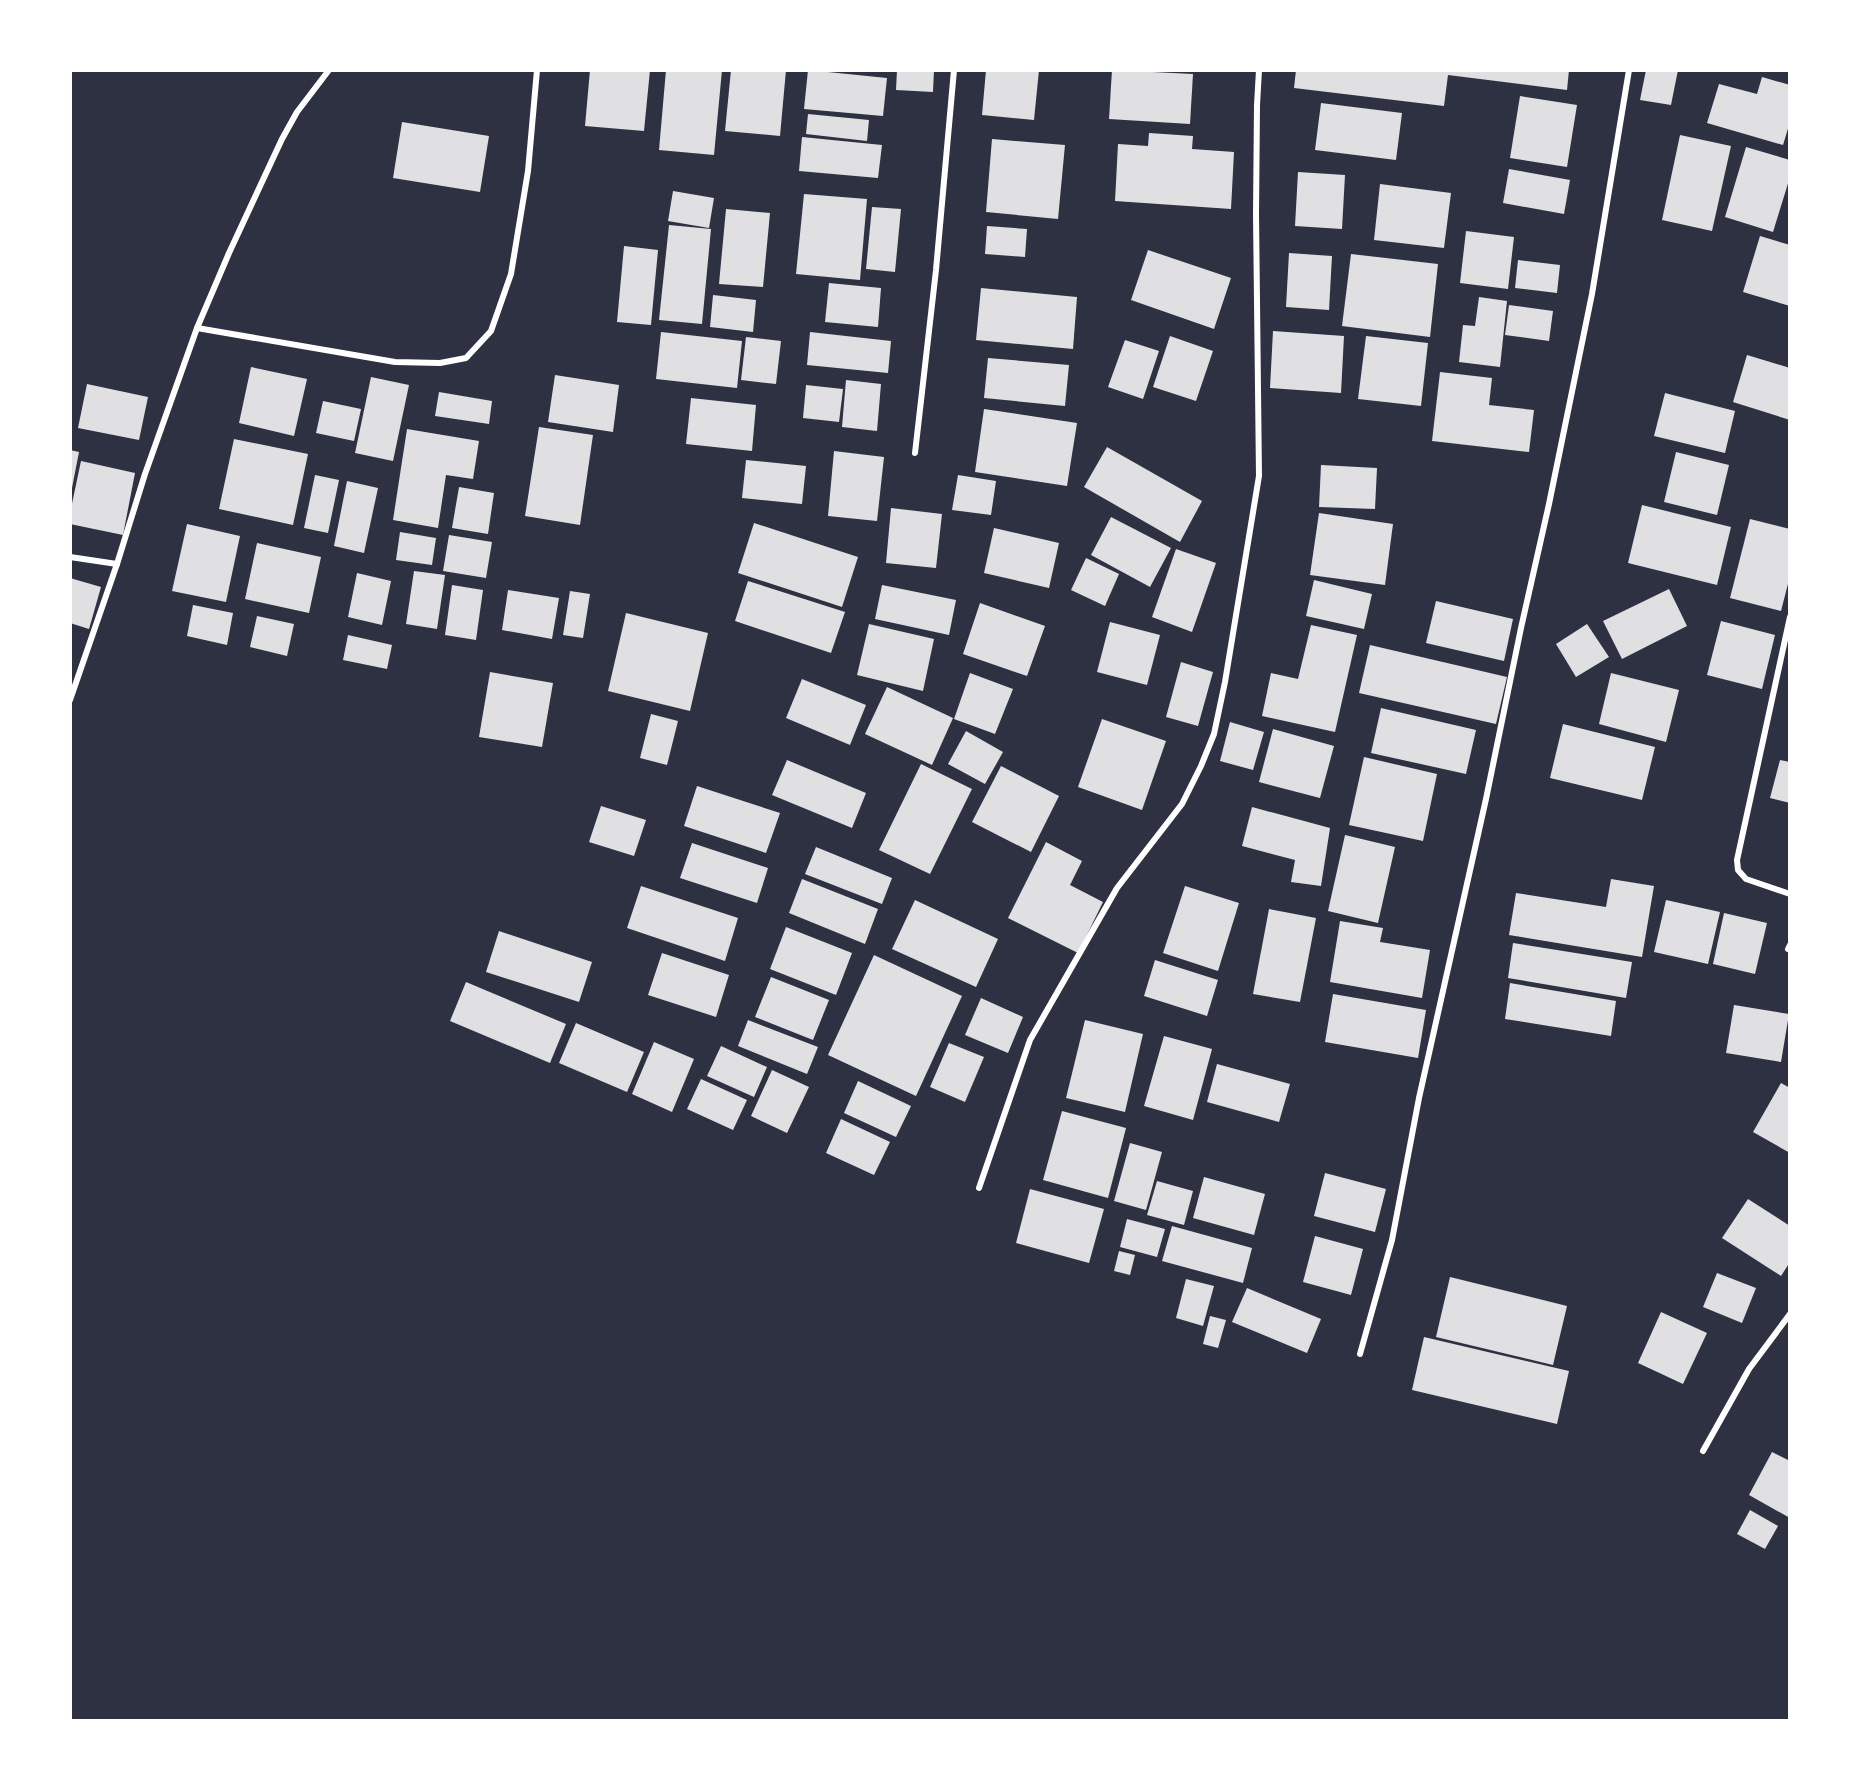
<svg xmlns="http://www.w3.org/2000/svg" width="1860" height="1791" viewBox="0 0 1860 1791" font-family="'Titillium Web',sans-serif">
<rect width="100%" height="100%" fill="#2d3142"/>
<!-- building -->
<g fill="#e0e0e3">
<polygon points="590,70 650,70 644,131 585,126"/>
<polygon points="666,70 722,70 714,155 659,150"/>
<polygon points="731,70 786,70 780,136 725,131"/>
<polygon points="808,70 887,78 883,116 804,109"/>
<polygon points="897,70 934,70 933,92 896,90"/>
<polygon points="986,70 1039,70 1034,120 982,115"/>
<polygon points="1112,70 1193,74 1190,124 1109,119"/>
<polygon points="1296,70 1569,70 1567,90 1448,75 1444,106 1294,88"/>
<polygon points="1646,70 1678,70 1671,105 1640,100"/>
<polygon points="1762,77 1790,85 1790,122 1783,145 1707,123 1719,84 1757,94"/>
<polygon points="1520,96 1577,105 1567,167 1510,158"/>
<polygon points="1321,103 1402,113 1396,160 1315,150"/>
<polygon points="808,114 869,120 867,141 806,134"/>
<polygon points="402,122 489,136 480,192 393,178"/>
<polygon points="1149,133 1193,136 1192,149 1234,152 1231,209 1115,201 1118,144 1148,146"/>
<polygon points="1680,135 1731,146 1712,231 1662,220"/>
<polygon points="802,137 882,145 878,178 799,171"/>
<polygon points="992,139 1065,145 1058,219 986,212"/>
<polygon points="1746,147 1790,160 1790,177 1773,232 1725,217"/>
<polygon points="1509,169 1570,180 1564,214 1503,203"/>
<polygon points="1298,172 1345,175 1342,229 1295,226"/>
<polygon points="1380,184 1451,193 1444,248 1374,240"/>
<polygon points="673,191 714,198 709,228 668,221"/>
<polygon points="804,194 867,199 860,280 796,274"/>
<polygon points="872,207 901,209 895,272 866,269"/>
<polygon points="726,209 770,213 763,287 719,284"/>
<polygon points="669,225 711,229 702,324 659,320"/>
<polygon points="987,226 1027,229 1025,257 985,254"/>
<polygon points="1466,231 1514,237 1508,289 1460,283"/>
<polygon points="1760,236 1790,245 1790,306 1743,292"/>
<polygon points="624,246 658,250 651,325 617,322"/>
<polygon points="1148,250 1231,278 1214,329 1131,300"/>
<polygon points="1289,253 1332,256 1329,310 1286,307"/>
<polygon points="1351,254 1438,264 1430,337 1342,326"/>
<polygon points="1518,260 1560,265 1557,293 1515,288"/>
<polygon points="829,283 881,288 878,327 825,322"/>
<polygon points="981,288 1077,297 1073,349 976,340"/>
<polygon points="713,295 756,300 753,332 710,327"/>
<polygon points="1479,297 1507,301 1500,367 1459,362 1463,325 1475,326"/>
<polygon points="1509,305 1553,311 1549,341 1505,335"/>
<polygon points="1273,331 1344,336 1341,393 1270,388"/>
<polygon points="661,332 742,341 737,388 656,379"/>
<polygon points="810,332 891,341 888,373 807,365"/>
<polygon points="1170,336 1213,351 1196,401 1153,387"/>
<polygon points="1366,336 1428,343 1421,406 1358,399"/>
<polygon points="746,337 781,341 776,384 741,380"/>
<polygon points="1125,340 1159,351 1143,399 1108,387"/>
<polygon points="1747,355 1790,368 1790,420 1733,402"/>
<polygon points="988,358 1069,365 1065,406 984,398"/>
<polygon points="251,367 307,379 294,436 239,423"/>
<polygon points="1440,372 1492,378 1489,405 1534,410 1529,452 1432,441"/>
<polygon points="555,375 619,385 613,432 548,422"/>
<polygon points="371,377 409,385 393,461 355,453"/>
<polygon points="846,380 881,384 877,431 842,427"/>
<polygon points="87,384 148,397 139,440 78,428"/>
<polygon points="806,385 843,389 839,422 803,418"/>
<polygon points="439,392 492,401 489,424 435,416"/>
<polygon points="1665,393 1735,411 1725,453 1654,436"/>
<polygon points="691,398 756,405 752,451 686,444"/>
<polygon points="323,401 361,409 354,441 316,433"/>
<polygon points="984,409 1077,423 1067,486 975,472"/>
<polygon points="539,427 593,435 580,525 525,516"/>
<polygon points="407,429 479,441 473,479 446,475 438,528 393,520"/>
<polygon points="234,439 308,454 293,525 219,509"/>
<polygon points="1107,447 1202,501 1180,542 1084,487"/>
<polygon points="70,450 79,452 72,488 70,488"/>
<polygon points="834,451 884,457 877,521 828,516"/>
<polygon points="1676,452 1729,465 1717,515 1664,502"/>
<polygon points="746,460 806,466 802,504 742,498"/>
<polygon points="81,461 135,473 123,535 70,524 70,513"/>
<polygon points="1321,465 1377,468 1375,509 1319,507"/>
<polygon points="315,475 339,480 328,533 304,528"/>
<polygon points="958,475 996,481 991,515 952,510"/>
<polygon points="347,481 378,488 364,553 334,546"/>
<polygon points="459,487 494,493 488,534 452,528"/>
<polygon points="1642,505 1731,527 1717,585 1628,563"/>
<polygon points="891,508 942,514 936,568 886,563"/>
<polygon points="1319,513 1393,524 1385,585 1310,575"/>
<polygon points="1111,517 1171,548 1150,587 1091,555"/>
<polygon points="1750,519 1790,529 1790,576 1781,611 1730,598"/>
<polygon points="754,523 858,557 842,607 738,573"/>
<polygon points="187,524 240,536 226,602 172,591"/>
<polygon points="994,528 1059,543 1049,588 984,573"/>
<polygon points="400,532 436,538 432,565 396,560"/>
<polygon points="449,535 492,542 486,578 443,571"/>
<polygon points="257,543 321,557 309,613 245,599"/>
<polygon points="1176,549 1216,563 1192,632 1152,617"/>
<polygon points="1086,558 1119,574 1105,606 1071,590"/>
<polygon points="414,571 445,575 437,629 406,624"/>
<polygon points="357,573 391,581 382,625 348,617"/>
<polygon points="70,578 101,587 89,629 70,623"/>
<polygon points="1314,580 1372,594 1364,629 1306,616"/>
<polygon points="748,581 845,612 831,653 735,621"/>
<polygon points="452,585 483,590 476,640 445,635"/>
<polygon points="882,585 956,600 949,635 875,619"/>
<polygon points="1669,589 1687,626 1622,659 1603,621"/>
<polygon points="508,590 559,598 552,639 502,630"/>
<polygon points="570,591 590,594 583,638 563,635"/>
<polygon points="1436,601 1513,619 1504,661 1426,643"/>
<polygon points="980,603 1045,626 1027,676 963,654"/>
<polygon points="193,605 233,613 227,645 187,636"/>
<polygon points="626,613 708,633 690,711 608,691"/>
<polygon points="257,616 294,624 287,656 250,647"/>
<polygon points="1721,621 1775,635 1762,689 1707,675"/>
<polygon points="1110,622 1160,635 1147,685 1097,672"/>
<polygon points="869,624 934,639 923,691 857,675"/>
<polygon points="1587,624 1609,657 1576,677 1556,644"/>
<polygon points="1311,625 1357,635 1335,732 1262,716 1271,673 1298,679"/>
<polygon points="348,635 392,645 387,669 343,660"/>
<polygon points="1370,645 1507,677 1496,724 1359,693"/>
<polygon points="1181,662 1213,672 1198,726 1166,717"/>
<polygon points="490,672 553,683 542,747 479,737"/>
<polygon points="970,673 1013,689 995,734 954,719"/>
<polygon points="1611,673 1679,690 1666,742 1599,724"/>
<polygon points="802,679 866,705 850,745 786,718"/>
<polygon points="887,687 953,718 932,765 865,734"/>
<polygon points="1381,708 1476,730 1466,774 1371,753"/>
<polygon points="651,714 678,721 667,765 640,758"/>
<polygon points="1102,719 1166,741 1142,810 1078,787"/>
<polygon points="1230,722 1264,732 1253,770 1220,761"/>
<polygon points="1563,724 1655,747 1642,800 1550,778"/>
<polygon points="1273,729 1334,746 1320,798 1259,782"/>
<polygon points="966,731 1003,752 985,784 948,764"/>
<polygon points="1364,757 1437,774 1423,841 1349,825"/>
<polygon points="787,760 866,793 852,828 772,795"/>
<polygon points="1780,760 1790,762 1790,803 1770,798"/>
<polygon points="921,764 972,789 930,874 879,850"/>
<polygon points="1001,766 1059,796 1031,852 972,822"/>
<polygon points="697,786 780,813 766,853 684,826"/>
<polygon points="601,806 646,820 634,856 589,842"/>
<polygon points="1252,807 1330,828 1321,886 1291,882 1295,860 1242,846"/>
<polygon points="1345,835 1395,847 1378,923 1328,911"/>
<polygon points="1046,842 1082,861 1070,885 1103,902 1078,953 1008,918"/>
<polygon points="692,843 768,868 757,903 680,878"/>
<polygon points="816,847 892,878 882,904 805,874"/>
<polygon points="802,879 878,909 865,944 789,913"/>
<polygon points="1611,879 1654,886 1642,957 1509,935 1516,893 1606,907"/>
<polygon points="641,886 738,918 725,961 627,928"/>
<polygon points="1185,886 1239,903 1218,971 1163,953"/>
<polygon points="915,900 998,939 976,987 892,949"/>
<polygon points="1666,900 1720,912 1708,964 1654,952"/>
<polygon points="1269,909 1316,918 1300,1002 1253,994"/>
<polygon points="1724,913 1767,923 1755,974 1713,964"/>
<polygon points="1340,921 1383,928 1380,942 1430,950 1422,998 1330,982"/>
<polygon points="786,927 852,953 836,995 770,969"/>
<polygon points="499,931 592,962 579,1002 486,972"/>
<polygon points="1513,943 1632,962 1626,998 1508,978"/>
<polygon points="662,953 729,975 716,1017 648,995"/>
<polygon points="874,955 962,996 916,1096 828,1055"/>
<polygon points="1155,960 1218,980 1207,1016 1144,996"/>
<polygon points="771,977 829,1000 813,1040 755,1017"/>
<polygon points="466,982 566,1024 550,1063 450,1021"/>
<polygon points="1510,983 1616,1001 1611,1036 1505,1019"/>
<polygon points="1333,994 1426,1010 1418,1058 1325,1042"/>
<polygon points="981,998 1023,1017 1008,1053 965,1035"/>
<polygon points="1734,1005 1789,1014 1781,1062 1726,1053"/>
<polygon points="748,1020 818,1047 807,1074 738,1046"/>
<polygon points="1085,1020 1143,1034 1125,1112 1066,1098"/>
<polygon points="576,1023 644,1052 627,1092 559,1063"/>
<polygon points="1164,1036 1212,1049 1193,1120 1144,1106"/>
<polygon points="654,1042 694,1059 672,1112 632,1094"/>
<polygon points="949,1043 984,1057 965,1102 930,1087"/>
<polygon points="721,1046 767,1067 754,1097 707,1076"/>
<polygon points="1217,1064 1290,1084 1279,1122 1207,1102"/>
<polygon points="772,1070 809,1087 787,1133 751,1116"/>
<polygon points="701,1079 747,1100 733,1130 687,1109"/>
<polygon points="858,1081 911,1106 896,1137 844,1113"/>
<polygon points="1781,1083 1790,1088 1790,1153 1753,1132"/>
<polygon points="1062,1111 1126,1128 1108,1198 1043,1180"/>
<polygon points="841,1119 890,1142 874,1175 826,1153"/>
<polygon points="1130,1143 1162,1152 1146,1210 1114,1201"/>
<polygon points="1325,1173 1386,1189 1375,1232 1314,1216"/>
<polygon points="1204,1177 1265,1194 1254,1235 1193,1218"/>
<polygon points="1157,1181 1193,1191 1184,1225 1147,1215"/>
<polygon points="1030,1189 1104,1209 1089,1263 1016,1243"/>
<polygon points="1748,1199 1790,1226 1790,1262 1781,1276 1722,1238"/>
<polygon points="1127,1219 1165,1229 1157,1257 1120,1247"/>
<polygon points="1172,1226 1252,1248 1243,1283 1162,1261"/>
<polygon points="1315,1236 1363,1249 1351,1295 1303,1282"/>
<polygon points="1119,1251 1135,1255 1130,1275 1114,1271"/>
<polygon points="1717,1273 1756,1288 1742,1323 1703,1307"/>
<polygon points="1450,1277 1567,1306 1553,1365 1436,1337"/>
<polygon points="1186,1279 1214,1286 1203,1326 1176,1318"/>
<polygon points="1247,1288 1321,1319 1307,1353 1232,1322"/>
<polygon points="1661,1312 1707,1333 1683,1384 1638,1363"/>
<polygon points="1210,1316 1226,1320 1218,1348 1203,1344"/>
<polygon points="1424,1337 1569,1371 1557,1424 1412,1390"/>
<polygon points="1772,1452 1790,1461 1790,1518 1749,1495"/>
<polygon points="1750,1510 1778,1526 1765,1549 1737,1534"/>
</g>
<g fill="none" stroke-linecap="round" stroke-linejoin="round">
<!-- minor -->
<g stroke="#fff" stroke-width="6">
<polyline points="197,328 395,362 440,363 466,358 491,331 511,274 528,171 537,70"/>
<polyline points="915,453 936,270 954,70"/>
<polyline points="70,557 117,564"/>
<polyline points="1790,617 1737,860 1738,870 1746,879 1790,894"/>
<polyline points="70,700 117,564 145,474 197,328 229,253 282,139 297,112 329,70"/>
<polyline points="1788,949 1790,945"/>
<polyline points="979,1188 1030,1040 1117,888 1182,804 1201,766 1214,734 1225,682 1259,476 1256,214 1257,105 1259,70"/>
<polyline points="1360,1354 1392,1240 1419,1098 1486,799 1521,628 1549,504 1592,294 1629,70"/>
<polyline points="1703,1451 1749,1369 1790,1314"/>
</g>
</g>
<!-- border -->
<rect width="1860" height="1791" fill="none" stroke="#ffffff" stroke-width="144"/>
</svg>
